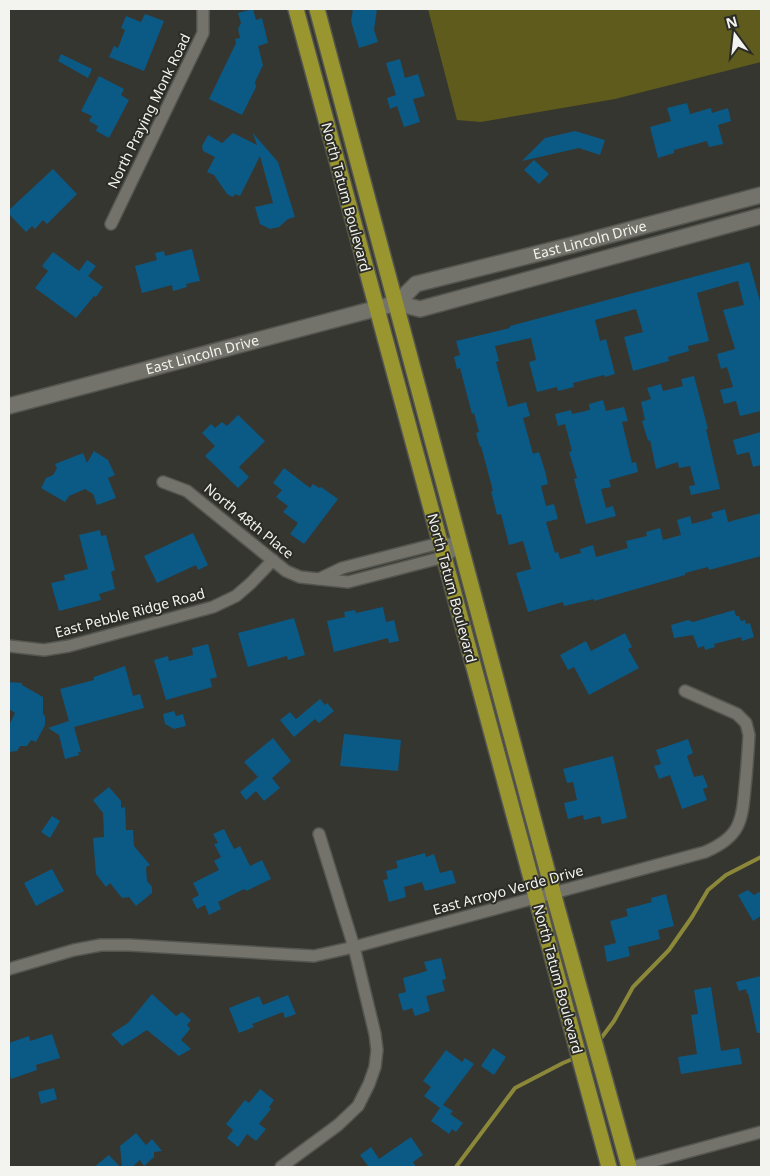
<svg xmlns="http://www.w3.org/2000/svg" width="770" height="1176" viewBox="0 0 770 1176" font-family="'Noto Sans',sans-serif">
<rect width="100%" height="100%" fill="#363630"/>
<!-- green -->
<polygon fill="#5e5b1d" points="428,9 761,9 761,62 615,99 481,122 457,120"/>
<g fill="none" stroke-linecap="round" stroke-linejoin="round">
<!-- stream -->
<g stroke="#8b883a" stroke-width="4">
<polyline points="599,1041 614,1021 633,987 669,950 692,917 708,890 726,875 761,857"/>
<polyline points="456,1167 515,1088 563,1063 575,1058"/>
</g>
</g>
<!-- building -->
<g fill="#0b5985">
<polygon points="253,9 256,20 262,18 268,43 258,46 263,65 255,82 256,87 242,115 209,99 236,43 235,39 240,38 238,29 241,23 238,13"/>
<polygon points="353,9 377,9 374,30 378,42 359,48 351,21"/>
<polygon points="145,14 164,21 144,71 109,57 114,46 118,48 125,30 121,28 126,16 141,22"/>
<polygon points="61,54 92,69 88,78 58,61"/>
<polygon points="400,59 405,78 418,74 425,96 413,99 420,122 404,127 397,106 390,109 387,98 396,95 386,63"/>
<polygon points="99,76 124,89 121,95 129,100 109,138 96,131 98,126 89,121 92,116 81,111"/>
<polygon points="687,103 690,114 711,108 712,113 728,108 731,121 718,125 723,144 709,147 707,141 674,150 674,153 658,158 650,127 671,121 667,108"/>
<polygon points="575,131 605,140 600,155 579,148 522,161 545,138"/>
<polygon points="233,133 257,145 253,133 278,162 295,217 288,219 279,227 270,229 260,224 255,207 273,203 260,156 240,196 235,194 233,197 227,194 214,175 207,172 215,157 203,151 202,146 208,135 222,143"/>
<polygon points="534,160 549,174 539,184 524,170"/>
<polygon points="53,169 77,194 47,224 43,220 35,229 32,226 26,232 9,214 9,210"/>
<polygon points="192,249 200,281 186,284 187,287 173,291 172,285 142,293 135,266 157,260 155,253 164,251 165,256"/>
<polygon points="53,252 79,271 87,260 96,266 88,276 103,287 96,297 94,296 76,318 35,288 48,271 42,266"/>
<polygon points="749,262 761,305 761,411 740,416 736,401 724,404 720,390 733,387 727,367 721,369 717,354 735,349 723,310 744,305 738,281 697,293 709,341 688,346 689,351 668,357 669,361 633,371 624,337 643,332 636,309 595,320 600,341 606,339 615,374 605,377 604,375 573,383 574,387 558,391 557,387 537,392 529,362 536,360 531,338 495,346 499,361 496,362 508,407 526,402 530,416 523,418 533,454 539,452 545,471 548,484 541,486 546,506 554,504 558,519 546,522 555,553 558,552 560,559 581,553 580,549 593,545 596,557 628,548 626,541 647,536 646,532 660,528 663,540 681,535 677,520 690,516 692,524 713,518 711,513 725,509 728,522 761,513 761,556 709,570 708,567 685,573 685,575 594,601 594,599 564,606 563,602 528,612 516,573 531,569 523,541 509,545 501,514 497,515 491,491 493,491 481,446 480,447 476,433 479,432 474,413 472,414 460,368 457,369 454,357 460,355 456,341 510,328 510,326"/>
<polygon points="694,376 708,429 706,429 720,489 691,495 689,486 695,485 690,466 679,468 678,462 656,469 650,440 648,441 642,421 645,420 641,402 651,399 647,388 661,384 663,391 683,386 681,379"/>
<polygon points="603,400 606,411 624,407 628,421 622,422 632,463 636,462 638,472 609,480 611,487 601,489 606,508 613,506 616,516 586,524 574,479 577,478 569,452 572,451 565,424 558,426 555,414 571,410 572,414 590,410 589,404"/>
<polygon points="238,415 265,441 239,467 249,477 238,488 205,456 215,446 202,433 211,424 215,428 222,422 227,426"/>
<polygon points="761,432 761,465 753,467 749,452 737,455 733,440"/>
<polygon points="94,451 108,460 115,475 108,478 116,498 97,505 93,494 85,489 69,496 65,502 41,488 46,478 53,475 57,468 55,464 83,453 87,463"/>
<polygon points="284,468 310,488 313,484 319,488 321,487 338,499 304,544 290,534 298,523 283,512 288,506 276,497 282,490 273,483"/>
<polygon points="100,530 101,536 106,535 115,570 111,572 115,589 99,594 101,600 59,611 51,583 65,580 64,575 88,569 79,535"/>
<polygon points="193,533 208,565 198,570 196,565 157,583 144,556"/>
<polygon points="383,607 386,622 394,620 399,641 389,643 388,638 334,652 327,621 345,617 344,612 355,610 356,613"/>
<polygon points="734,610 736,616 739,616 741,621 745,620 746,624 750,623 754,637 742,641 741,637 714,644 715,647 705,650 704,646 698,648 693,635 674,638 671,625 688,620 693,622"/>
<polygon points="294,618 305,655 288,660 287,656 248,667 238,633"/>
<polygon points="625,633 632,647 628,649 639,668 589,695 574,667 568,670 560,655 586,641 591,651"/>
<polygon points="208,644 217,677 210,679 212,687 166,700 154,660 168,656 169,661 193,655 192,648"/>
<polygon points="125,666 133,696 140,694 144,708 74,727 81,752 78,752 79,755 65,759 59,735 48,728 69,721 60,689 94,680 94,677"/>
<polygon points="9,682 22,683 22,685 43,697 43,714 45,716 45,725 36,742 31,740 27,746 20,746 17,751 9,752 9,725 15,713 9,709"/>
<polygon points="320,699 325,705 327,703 334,711 319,723 315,719 294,737 280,720 290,712 296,719"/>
<polygon points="174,711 176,716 183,714 186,726 174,729 165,724 163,714"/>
<polygon points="344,734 401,740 398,771 340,766"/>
<polygon points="273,738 291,761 272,778 280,788 264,801 256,791 246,800 240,792 258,777 244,762"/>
<polygon points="688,739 693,753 687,756 694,777 703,775 708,787 703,789 707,800 682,809 670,775 659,779 654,766 661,764 656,750"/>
<polygon points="613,756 627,818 602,824 600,816 584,820 583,815 568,819 564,803 577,800 573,782 567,783 563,769"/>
<polygon points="109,787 121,801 121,808 125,807 126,830 133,830 134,846 150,865 146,867 147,881 152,887 152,893 136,906 129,897 122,898 110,883 106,887 96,874 93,838 104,837 103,813 93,800"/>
<polygon points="52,816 60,821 50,838 41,832"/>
<polygon points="224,829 234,849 240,846 250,866 262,860 271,879 246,891 245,889 240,891 218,902 221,909 209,915 205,905 197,909 192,899 199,895 193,883 219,870 214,861 221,857 214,844 218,843 213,834"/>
<polygon points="425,853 426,857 434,854 440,873 452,870 456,883 425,891 422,882 404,887 406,897 389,902 383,880 388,879 386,871 398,868 396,861"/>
<polygon points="52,869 64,891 36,906 24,883"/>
<polygon points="748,890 754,895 761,891 761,916 753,921 738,895"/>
<polygon points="666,894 674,926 658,930 660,939 628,947 630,956 607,962 604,946 616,943 610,921 628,916 626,909 652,902 651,898"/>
<polygon points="441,958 446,979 442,980 445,991 426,996 430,1011 415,1016 412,1008 403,1011 398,994 406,992 403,978 427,971 424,962"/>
<polygon points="761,976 761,1033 757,1033 748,993 747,994 746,989 739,991 736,982"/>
<polygon points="711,987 721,1051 739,1048 742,1064 681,1074 678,1057 697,1054 691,1015 698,1014 694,990"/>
<polygon points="152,994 176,1016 182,1012 191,1020 187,1025 190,1029 181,1040 191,1049 179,1056 147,1030 122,1046 111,1034 128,1023"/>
<polygon points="288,995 296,1014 285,1018 283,1012 252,1024 254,1027 239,1033 229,1008 259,996 263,1005"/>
<polygon points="52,1034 60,1058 36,1065 37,1070 11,1079 9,1071 9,1043 29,1036 30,1041"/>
<polygon points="493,1048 506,1057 494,1075 481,1066"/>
<polygon points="446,1050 462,1062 465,1058 474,1064 443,1105 453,1111 450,1114 463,1123 456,1132 452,1129 449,1134 431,1121 440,1108 424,1096 431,1087 423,1081"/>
<polygon points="54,1088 57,1099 41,1104 38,1092"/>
<polygon points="260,1089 274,1100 269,1107 271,1109 259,1124 266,1129 256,1141 247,1134 238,1147 227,1138 233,1130 226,1124 245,1100 249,1103"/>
<polygon points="136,1133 146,1145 152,1139 162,1151 154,1152 154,1157 144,1166 140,1160 132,1167 122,1167 120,1146"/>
<polygon points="411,1137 423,1155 413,1162 416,1167 366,1167 368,1166 360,1155 371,1147 379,1159"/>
<polygon points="109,1155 120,1167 94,1167"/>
</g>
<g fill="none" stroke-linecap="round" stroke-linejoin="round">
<defs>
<g id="street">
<polyline points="111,224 203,33 203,9"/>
<polyline points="163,482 187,491 286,571 300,577 348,582 444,557 461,545"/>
<polyline points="319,579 342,568 440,543 461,545"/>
<polyline points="9,646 44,650 69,646 213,607 236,596 251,583 273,560"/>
<path d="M9,969L74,950L101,945H129L314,956L354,947L705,852C740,837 742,822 745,787C747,769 748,752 749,735L746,723L737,714L685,691"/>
<polyline points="281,1167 338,1125 358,1106 369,1084 375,1067 377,1050 375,1034 354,947 319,834"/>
<polyline points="632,1167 761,1132"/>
</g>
<g id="secondary">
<path id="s1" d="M397,303L416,284L572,245L761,195"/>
<path id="s2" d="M9,406L397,303L420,309L761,216"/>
</g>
<g id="primary">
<polyline points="296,9 609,1167"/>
<polyline points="317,9 557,907 629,1167"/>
</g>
</defs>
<!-- street casing -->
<use href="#street" stroke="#555550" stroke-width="14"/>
<!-- secondary casing -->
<use href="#secondary" stroke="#555550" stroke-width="18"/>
<!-- primary casing -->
<use href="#primary" stroke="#555550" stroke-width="18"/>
<!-- street -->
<use href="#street" stroke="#73736c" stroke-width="11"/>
<!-- secondary -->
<use href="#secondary" stroke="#73736c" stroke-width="15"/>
<!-- primary -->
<use href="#primary" stroke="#99952f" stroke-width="15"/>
</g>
<g text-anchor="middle" stroke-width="4" stroke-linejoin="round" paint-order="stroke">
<!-- street labels -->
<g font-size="14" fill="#f3f3ef" stroke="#2c2c26">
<text transform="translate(149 111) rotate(-64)" y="5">North Praying Monk Road</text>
<text transform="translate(346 197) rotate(75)" y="5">North Tatum Boulevard</text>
<text dy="5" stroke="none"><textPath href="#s1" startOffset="206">East Lincoln Drive</textPath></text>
<text dy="5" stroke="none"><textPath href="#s2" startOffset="200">East Lincoln Drive</textPath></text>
<text transform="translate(249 521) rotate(39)" y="5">North 48th Place</text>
<text transform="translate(452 588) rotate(75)" y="5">North Tatum Boulevard</text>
<text transform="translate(130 613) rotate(-15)" y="5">East Pebble Ridge Road</text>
<text transform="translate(508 890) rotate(-15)" y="5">East Arroyo Verde Drive</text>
<text transform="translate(558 979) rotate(75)" y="5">North Tatum Boulevard</text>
</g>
</g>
<!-- border -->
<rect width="770" height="1176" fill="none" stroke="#f3f3ef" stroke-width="20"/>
<!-- north arrow -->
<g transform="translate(735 35) rotate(345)" stroke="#2c2c26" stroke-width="4" paint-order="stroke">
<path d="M0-4L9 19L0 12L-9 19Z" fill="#f3f3ef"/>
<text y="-8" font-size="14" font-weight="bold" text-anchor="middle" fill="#f3f3ef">N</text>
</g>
</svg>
